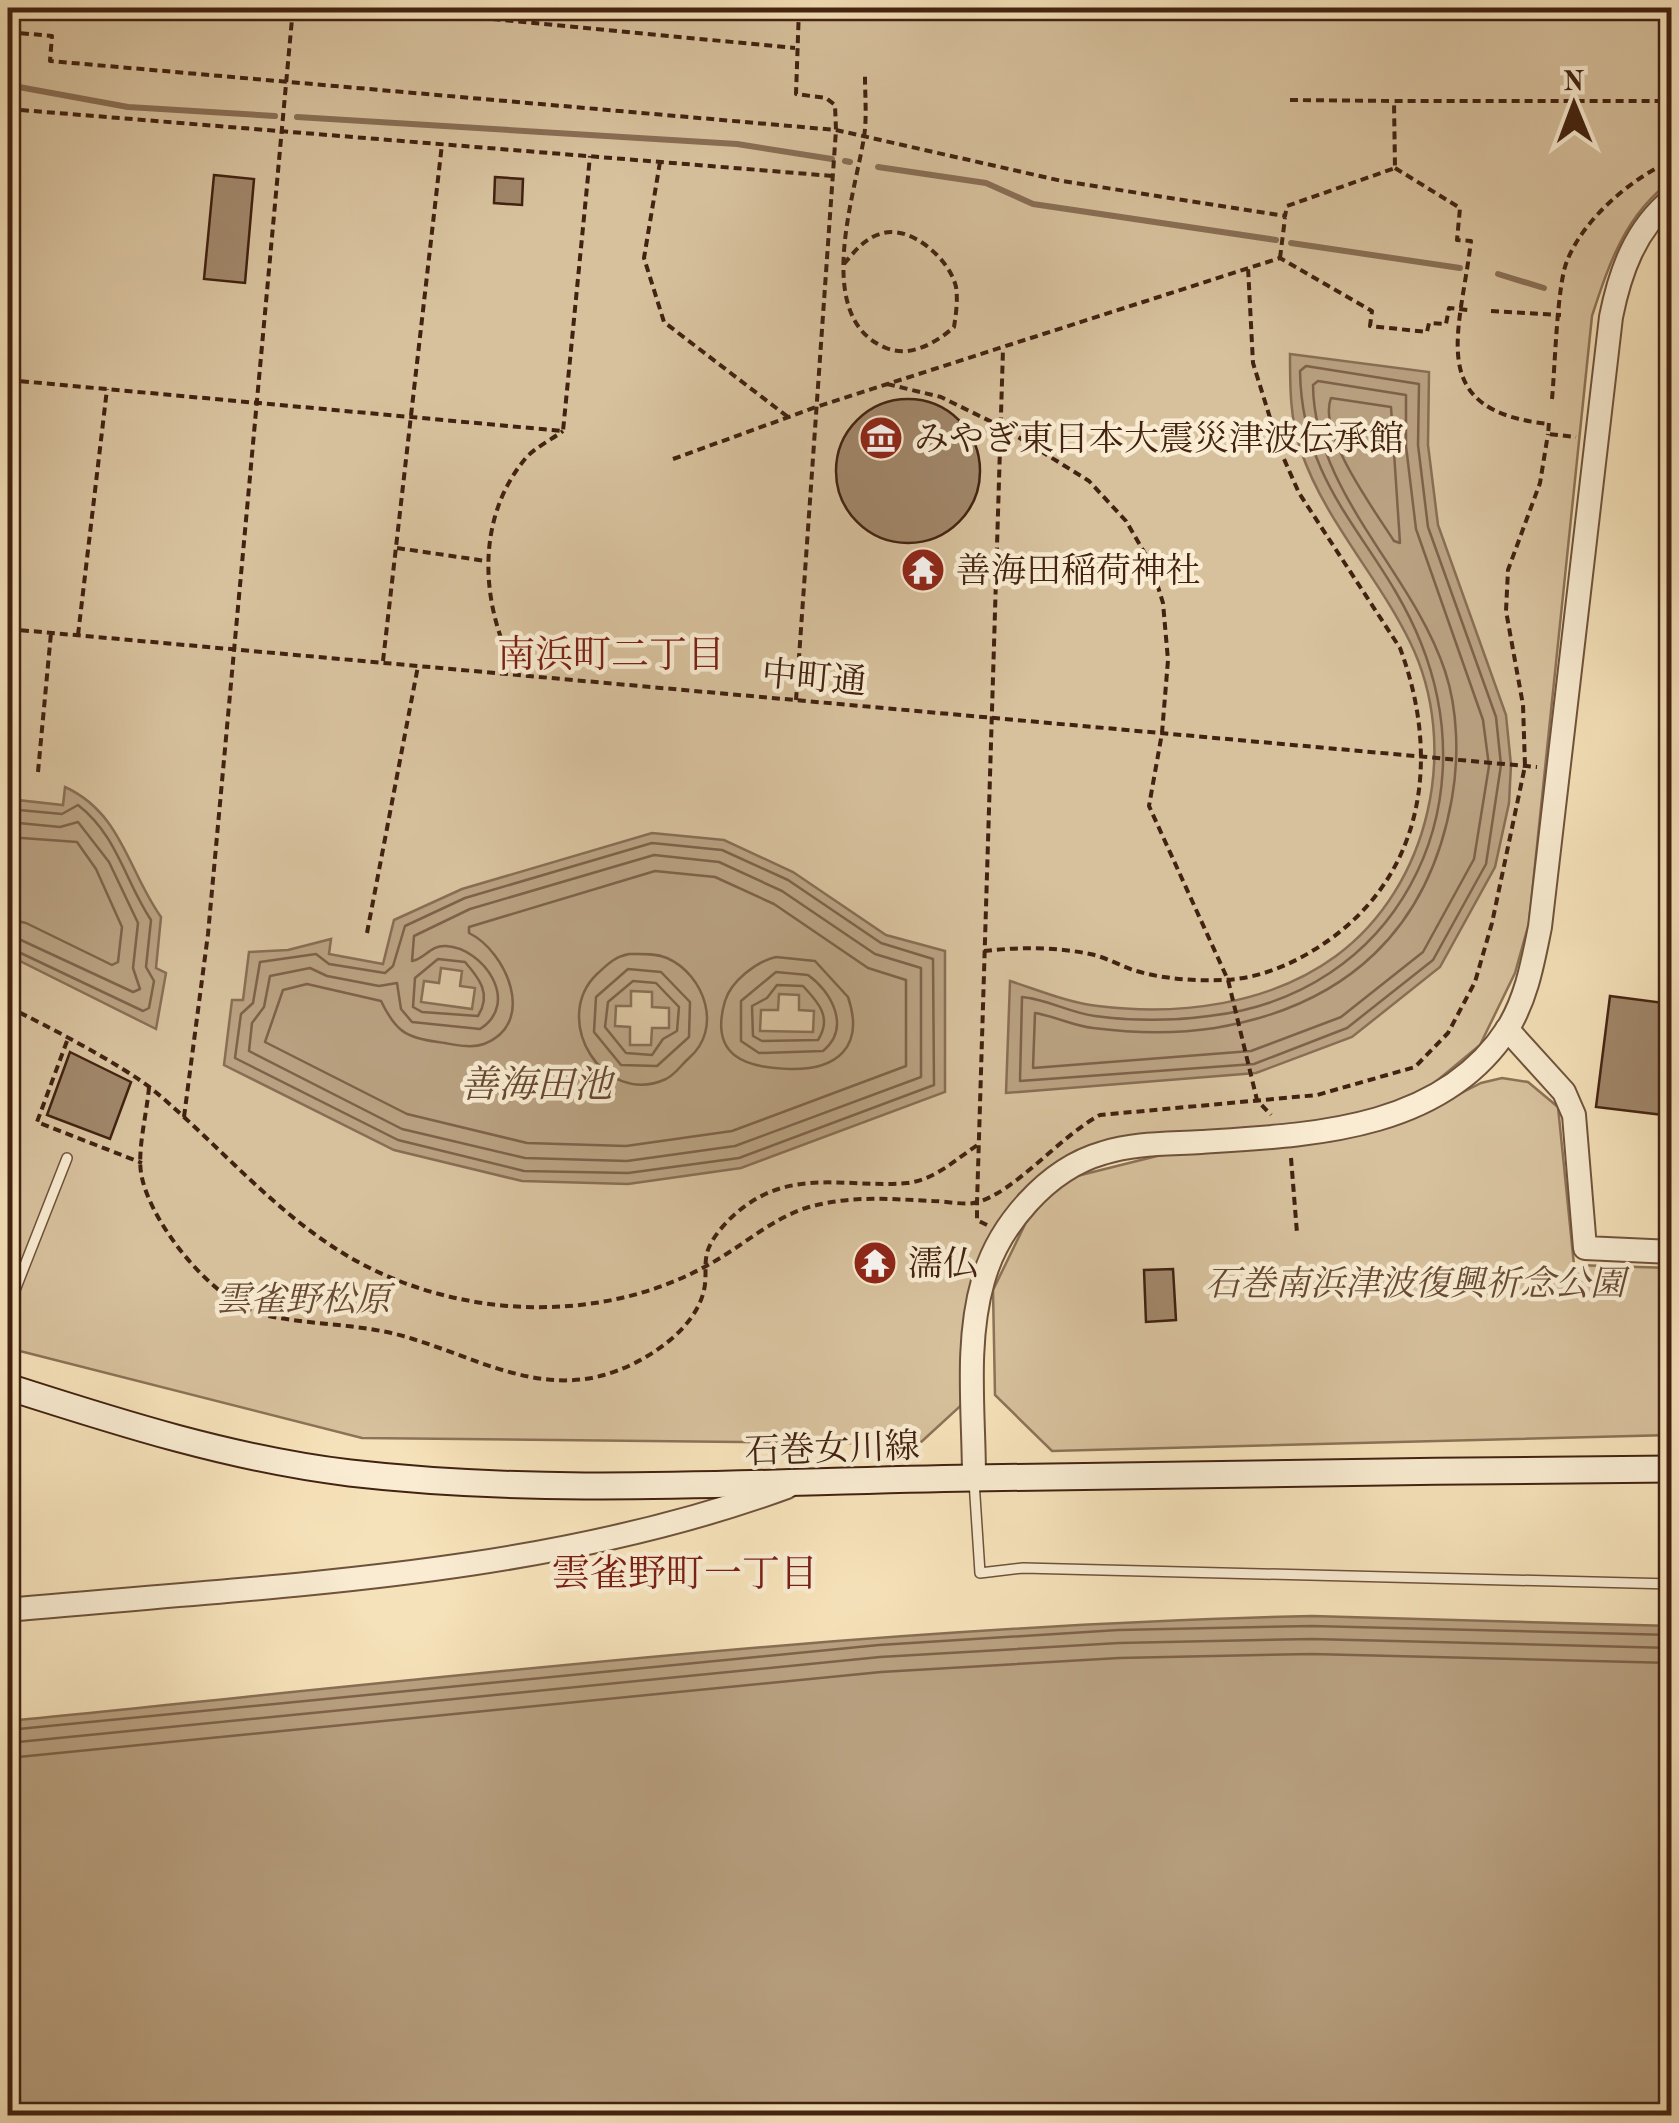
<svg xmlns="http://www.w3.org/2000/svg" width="1679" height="2123" viewBox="0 0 1679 2123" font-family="'Old Standard TT','Noto Serif JP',serif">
<rect width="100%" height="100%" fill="#f6e2ba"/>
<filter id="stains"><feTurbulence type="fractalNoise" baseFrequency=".002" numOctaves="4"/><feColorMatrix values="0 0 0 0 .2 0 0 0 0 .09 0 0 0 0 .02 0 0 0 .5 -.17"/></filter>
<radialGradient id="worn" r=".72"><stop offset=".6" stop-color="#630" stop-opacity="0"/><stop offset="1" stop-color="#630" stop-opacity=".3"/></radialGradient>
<!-- green -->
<g fill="#d7c19d" stroke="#8c7257" stroke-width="2.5">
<path d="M8,8H1671V181C1625,215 1609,264 1592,316L1529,923L1515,973L1480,1045L1415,1099L1362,1117L1092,1145L1050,1169L991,1236L967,1400L919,1444L362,1438L8,1348Z"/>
<polygon points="1502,1078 1528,1082 1558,1107 1574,1265 1671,1268 1671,1435 1052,1451 995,1395 993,1290 1032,1210 1065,1179 1165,1154 1332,1141 1404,1122 1481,1083"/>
</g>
<!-- water -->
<g fill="#b9a181" stroke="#896e54" stroke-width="2.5" fill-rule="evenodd">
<path d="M1290,354L1429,372L1428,445L1438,525L1506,715L1511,765L1509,803L1495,867L1440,967L1352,1037L1256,1073L1006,1093L1010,981C1038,990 1069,1003 1098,1006C1179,1016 1269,1005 1336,956C1430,887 1461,746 1410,642C1378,576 1325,521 1301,451C1290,420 1290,387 1290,354Z"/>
<path d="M65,787C122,813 128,871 161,917L156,968L166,973L156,1029L8,955V799L63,805Z"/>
<path d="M652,833L724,840L793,872L886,935L945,951V1092L741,1168L628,1184L522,1181L394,1150L224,1065L232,1000H243L249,952L288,950L331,939L329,954L383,964L394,920L462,889ZM441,968L462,971L460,986L475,988L472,1009L421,1002L424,981L439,983ZM631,991L652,992V1007L669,1008V1028H652L651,1045H630V1027L615,1026L616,1006H631ZM779,994L799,995V1010L814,1011L813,1032L760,1031L761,1010H778Z"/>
<path d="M1312,1616L1671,1626V2115H8V1721C442,1678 875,1626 1312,1616Z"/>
</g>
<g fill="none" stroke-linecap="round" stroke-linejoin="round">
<!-- shore -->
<g stroke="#7e6249" stroke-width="2.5">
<path d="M1306,366L1419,384L1418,445L1428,527L1496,717L1501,765L1486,864L1433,960L1347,1028L1254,1064L1020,1081L1022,997C1047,999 1070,1013 1095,1016C1132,1021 1172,1021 1209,1016C1395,995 1489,813 1421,643C1380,540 1302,494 1300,371Z"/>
<path d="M1318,381L1406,395V446L1416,529L1483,720L1489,766L1474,859L1423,952L1341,1017L1251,1051L1033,1068L1035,1013C1054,1016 1074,1026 1093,1028C1132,1033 1176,1034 1215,1028C1346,1006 1429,930 1452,798C1459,758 1458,710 1445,671C1412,571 1314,493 1313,385Z"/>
<path d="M1331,398L1391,407L1400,543L1394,541C1375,511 1317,433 1331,398Z"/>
<path d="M8,809L62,814L78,805C117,835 125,881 151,920L146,967L154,981L149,1008L143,1011L8,947"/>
<polyline points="8,822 60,827 78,822 109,862 138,923 133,968 140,989 133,992 8,934"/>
<polyline points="8,837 77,842 96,869 122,927 118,962 112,965 26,923 8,919"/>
<polygon points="652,843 722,850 788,880 881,943 933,959 934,1085 739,1158 628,1173 524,1171 398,1140 235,1058 241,1014 253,1003 260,962 316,954 329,964 385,973 393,966 405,926 465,898"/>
<path d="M654,855L719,862L782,891L875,954L921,968V1077L735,1146L627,1161L525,1158L402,1129L249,1051L252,1023L264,1007L270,976L310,968L327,976L379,986L397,983L401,1009L412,1022L480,1029C521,1003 484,948 446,946C430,945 425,959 412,961L414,936L470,909Z"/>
<path d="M655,871L715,877L774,904L868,968L906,980V1066L732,1131L626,1146L527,1143L407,1114L265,1042L283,990L307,984L381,1001C395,1030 405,1038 438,1042C453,1044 470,1049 484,1044C538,1023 506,951 469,933V927Z"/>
<path d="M629,954C641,954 655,953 667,958C705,975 723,1029 689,1058C681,1065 676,1074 666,1079C603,1108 550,1019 597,974C608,964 614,957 629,954Z"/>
<path d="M776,957L815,961L848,997C865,1047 837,1070 790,1069C745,1068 709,1056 725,1001C731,981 757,961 776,957Z"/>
<path d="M438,959L465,962C479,978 492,994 478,1016L422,1012L413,1007L415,978Z"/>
<polygon points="628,969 661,972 690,1002 689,1037 657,1066 621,1065 594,1032 596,997"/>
<path d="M776,972L808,975C832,992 851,1028 823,1051L759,1053L741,1041V1001Z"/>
<polygon points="633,981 656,983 679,1007 677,1031 663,1039 652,1055 626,1053 605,1027 608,1002"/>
<path d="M777,985L803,986C817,1001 833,1017 818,1040L762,1041L753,1036L752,1006L767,998Z"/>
<polyline points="8,1730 879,1645 1118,1630 1312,1626 1672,1635"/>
<polyline points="8,1743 880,1657 1119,1643 1312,1639 1672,1648"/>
<polyline points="8,1758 881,1672 1119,1658 1312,1654 1672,1663"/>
</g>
<!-- stream -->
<g stroke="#896e54" stroke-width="6">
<polyline points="8,85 128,107 275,116"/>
<polyline points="297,117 737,144 832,159"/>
<polyline points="845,161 850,162"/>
<polyline points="878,167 986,183 1033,204 1276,240"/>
<polyline points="1291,243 1460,268"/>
<polyline points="1498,274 1544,288"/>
</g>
</g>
<!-- building -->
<g fill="#a08669" stroke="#422211" stroke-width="2.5">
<polygon points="214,175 254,179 245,283 204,279"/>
<polygon points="495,177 523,179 522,205 494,203"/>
<circle cx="908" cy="471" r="72"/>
<polygon points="1610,996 1672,1004 1672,1116 1596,1107"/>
<polygon points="70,1052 131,1082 110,1139 47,1115"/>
<polygon points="1173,1269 1176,1320 1146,1322 1144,1270"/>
</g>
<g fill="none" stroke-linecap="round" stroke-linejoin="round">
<defs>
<g id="service">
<polyline points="8,1308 67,1158"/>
<polyline points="974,1481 980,1573 1023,1568 1672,1584"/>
</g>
<g id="tertiary">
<polyline points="1507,1029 1564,1092 1574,1115 1585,1248 1672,1252"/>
<path d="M974,1478C974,1414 965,1343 983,1281C998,1226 1047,1169 1103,1153C1134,1143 1168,1144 1201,1142C1310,1135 1442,1131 1508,1028C1527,997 1533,961 1540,927L1611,317C1620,272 1635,229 1672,199"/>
<path d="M8,1610C269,1585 538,1578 787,1487"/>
</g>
<path id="secondary" d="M8,1387C120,1423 233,1459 350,1473C558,1497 764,1481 973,1478C1205,1474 1439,1471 1672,1469"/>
</defs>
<!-- service casing -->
<use href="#service" stroke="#6f523b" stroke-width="12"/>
<!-- tertiary casing -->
<use href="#tertiary" stroke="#6f523b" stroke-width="26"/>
<!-- secondary casing -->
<use href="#secondary" stroke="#422211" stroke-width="29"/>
<!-- path -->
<g stroke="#422211" stroke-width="4" stroke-dasharray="8 5" stroke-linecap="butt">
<polyline points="376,8 795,48"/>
<polyline points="8,32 52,36 50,61 836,130 1062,181 1285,216 1287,206 1395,168 1394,101 1672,101"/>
<polyline points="1290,100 1394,101"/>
<polyline points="8,109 833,176"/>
<polyline points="660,162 644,258 664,322 788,417"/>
<path d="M1395,168L1460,208L1457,240L1471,241C1460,334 1424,411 1549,424"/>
<polyline points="1280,258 1285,218"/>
<path d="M844,264C854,252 864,239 880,234C909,223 950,259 956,287C958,300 956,314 954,327C936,343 910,358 886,348C812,318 855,195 864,137C867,118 865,96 865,76"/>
<polyline points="1491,311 1561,315"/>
<polyline points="8,380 563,431 590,156"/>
<polyline points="887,384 941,397 1002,427 1089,481 1126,521 1151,564 1163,603 1168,660 1162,733 1149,806 1228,980 1257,1100 1271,1115"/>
<path d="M1552,399C1555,368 1557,285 1567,261C1584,218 1631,179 1672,160"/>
<polyline points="1549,423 1548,434 1576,437"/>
<polyline points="673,459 819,406 1280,258 1372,311 1370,326 1427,332 1429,323 1446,324 1449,308 1468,310"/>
<polyline points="397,548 486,561"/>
<polyline points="8,629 1537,767"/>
<polyline points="78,635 107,389"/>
<polyline points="383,661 442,144"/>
<path d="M517,674C481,608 474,521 525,459C534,448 551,440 563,431"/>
<polyline points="796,700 836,130 835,105 826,98 796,94 799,8"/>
<polyline points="38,772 51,633"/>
<polyline points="367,933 418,666"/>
<path d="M984,951C1019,947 1056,947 1090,954C1105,957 1119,965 1133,970C1162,979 1193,981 1223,980C1261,979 1298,962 1329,940C1426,871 1440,755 1400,648L1299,493L1280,450L1253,363L1248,267"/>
<path d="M8,1007C46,1025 120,1064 152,1089C221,1146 280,1220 360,1263C465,1319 602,1324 708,1265C740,1248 771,1219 806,1208C848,1195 890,1199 933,1201C946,1201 966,1206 978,1202C1016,1191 1059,1137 1100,1115L1317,1095L1415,1067L1448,1033L1475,982L1492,923L1525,766L1523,705L1506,611L1508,570L1540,483L1548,434"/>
<polyline points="67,1041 37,1122 142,1163"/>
<path d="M149,1087C147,1114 136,1153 142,1178C153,1227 215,1303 264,1315C314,1326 364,1323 413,1339C475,1358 537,1394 604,1375C641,1365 695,1332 704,1290C707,1278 704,1265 707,1253C712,1234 735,1212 751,1202C800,1170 853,1188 907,1183C935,1180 956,1159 979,1144"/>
<polyline points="184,1117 208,934 293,8"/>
<polyline points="1291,1158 1297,1233"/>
<polyline points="987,1225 977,1220 977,1203 1003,349"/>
</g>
<!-- service -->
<use href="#service" stroke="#f9ecd2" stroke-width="9"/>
<!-- tertiary -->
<use href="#tertiary" stroke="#f9ecd2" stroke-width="22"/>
<!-- secondary -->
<use href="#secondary" stroke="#f9ecd2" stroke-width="25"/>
</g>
<!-- icons -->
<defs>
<symbol id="museum-disc" viewBox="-11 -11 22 22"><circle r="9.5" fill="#8f2418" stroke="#f9ecd2"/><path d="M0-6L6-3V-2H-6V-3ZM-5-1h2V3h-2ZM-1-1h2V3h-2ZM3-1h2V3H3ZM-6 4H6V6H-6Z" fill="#fff"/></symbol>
<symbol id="temple-disc" viewBox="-11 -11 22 22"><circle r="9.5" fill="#8f2418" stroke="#f9ecd2"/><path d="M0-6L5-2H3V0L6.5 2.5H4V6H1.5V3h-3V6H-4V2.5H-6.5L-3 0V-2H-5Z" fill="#fff"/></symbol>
</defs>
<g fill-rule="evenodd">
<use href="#museum-disc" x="856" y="413" width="50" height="50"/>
<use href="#temple-disc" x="898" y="545" width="50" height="50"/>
<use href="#temple-disc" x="850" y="1238" width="50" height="50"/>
</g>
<g text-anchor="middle" stroke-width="9" stroke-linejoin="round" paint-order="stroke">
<!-- poi labels -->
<g font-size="35" fill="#422211" stroke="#f9ecd2" text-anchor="start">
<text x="914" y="450">みやぎ東日本大震災津波伝承館</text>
<text x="956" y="582">善海田稲荷神社</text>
<text x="908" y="1275">濡仏</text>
</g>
<!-- street labels -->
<g font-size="35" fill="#422211" stroke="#f9ecd2">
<text transform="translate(814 677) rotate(5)" y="12">中町通</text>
<text transform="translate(832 1448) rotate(-2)" y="12">石巻女川線</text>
</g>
<!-- park labels -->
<g font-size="35" font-style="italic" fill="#674a34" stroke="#f9ecd2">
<text x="1415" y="1295">石巻南浜津波復興祈念公園</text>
<text x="303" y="1311">雲雀野松原</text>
</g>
<!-- neighbourhood labels -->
<g font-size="38" fill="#7a1f14" stroke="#f9ecd2">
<text x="611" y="667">南浜町二丁目</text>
<text x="685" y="1586">雲雀野町一丁目</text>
</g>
<!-- water labels -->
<g font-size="38" font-style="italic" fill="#664833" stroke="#f9ecd2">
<text x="536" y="1097">善海田池</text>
</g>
</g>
<!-- margin -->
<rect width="1679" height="2123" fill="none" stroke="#f6e2ba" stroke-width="40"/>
<rect x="10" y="10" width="1659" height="2103" fill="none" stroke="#422211" stroke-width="5"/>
<rect x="20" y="20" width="1639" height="2083" fill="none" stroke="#422211" stroke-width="2.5"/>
<!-- north arrow -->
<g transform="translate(1574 105) rotate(359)" stroke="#f9ecd2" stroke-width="8" paint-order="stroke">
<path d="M0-8L18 38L0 25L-18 38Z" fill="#422211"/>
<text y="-15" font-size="28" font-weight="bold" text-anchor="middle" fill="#422211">N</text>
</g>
<rect width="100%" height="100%" filter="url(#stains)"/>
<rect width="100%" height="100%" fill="url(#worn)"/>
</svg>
